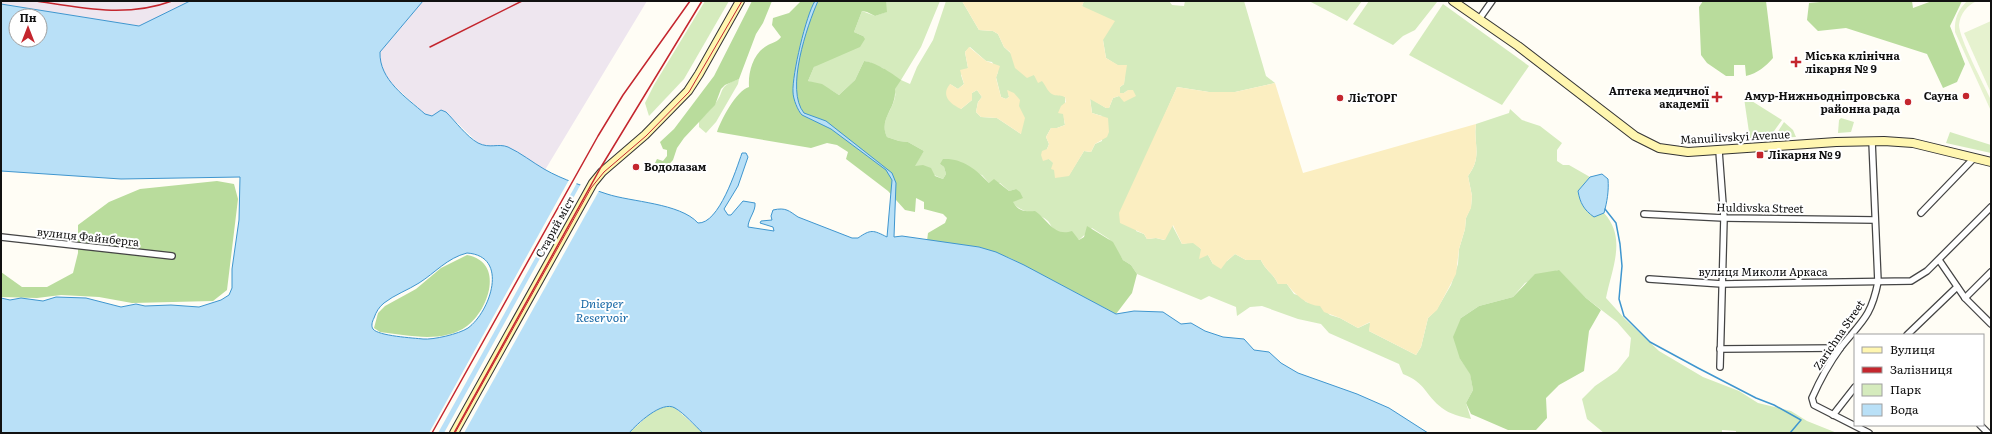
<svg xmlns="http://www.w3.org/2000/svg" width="1992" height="434" viewBox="0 0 1992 434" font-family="Literata,serif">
<rect width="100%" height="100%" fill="#fffdf5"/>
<!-- industrial -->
<g fill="#eee6ef">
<polygon points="1,1 190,1 140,26 1,4"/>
<polygon points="423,1 647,1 545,170 506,146 488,148 478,143 446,112 441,110 432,116 425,114 389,81 382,70 380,52"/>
</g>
<!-- green -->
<g fill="#d5ebbd" fill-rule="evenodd">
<polygon points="705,1 729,1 684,79 649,116 645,103 654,85"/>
<path d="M886,1H940L921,47L901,80L910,84L917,67L933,40L946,1H962L979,30L993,31L998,34L1004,47L1034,75L1065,97C1066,108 1062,112 1065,125L1057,128H1051L1046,137L1049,144L1047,149L1049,159L1069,175L1084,151L1091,152L1095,144L1102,141V116L1092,113L1090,98L1106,108H1109L1113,98L1119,96L1122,97L1128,90L1124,93H1120V87L1124,84L1125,70L1106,58L1103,40L1082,6L1084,1H1169L1172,5L1184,6L1185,1H1244L1266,76L1275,83L1235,92H1209L1177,87L1155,137L1136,231L1144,234L1147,239L1156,238L1164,240L1172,225L1182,244L1193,242L1208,255L1213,264L1227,261L1235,254L1246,260H1261C1265,270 1274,274 1278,284H1287L1294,294L1301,296L1306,302L1320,305L1330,315L1340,318L1358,328L1371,322L1369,331L1416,355L1421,347L1428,318L1437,309L1451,285L1458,264L1459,249L1465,229L1466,218L1471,207L1472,196L1468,176C1483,156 1473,144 1476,124L1509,113L1510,109L1522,120L1540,126L1562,143L1557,150V161L1563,165H1569L1590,177L1578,191C1580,203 1584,210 1594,216L1604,213C1627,238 1612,268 1606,298L1625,319L1659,351L1703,377L1739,391L1758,403L1791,411L1807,421L1837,433H1736V431L1722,430V433H1604L1587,419L1582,399L1595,386L1617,371L1629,356L1631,338L1617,322L1586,298L1558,270L1525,283L1513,297L1479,306L1461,318L1460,359L1470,373L1473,390L1466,403L1471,419C1462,417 1449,414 1442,408C1425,395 1426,383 1403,374L1399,364L1329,333L1321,324L1298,319L1262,306L1250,307L1237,316L1236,307L1209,296L1201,300L1137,274L1131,265L1123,260L1109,239L1092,228L1079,240C1073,234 1064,235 1056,231C1052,228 1051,225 1048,221C1038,212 1021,214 1012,202L1018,199L1016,189L1009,191L1000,183H989L982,175L940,164L944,167L946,174L943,179L914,166L924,151L908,142L899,141L887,137C879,121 892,112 895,97C897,88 888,76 883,68C876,67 871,61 864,61L855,80L839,95L831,90L808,81L814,67L863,36L854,32L862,11L875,16L886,12ZM970,47L986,61L992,62L998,72L996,77L1001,97L1006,99L1009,97L1008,90L1021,134L997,118L981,117L976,112L978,102L982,97L977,90L972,93V100L961,109L950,84L958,89L964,84L961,75L968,68L965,52Z"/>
<polygon points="1309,1 1362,1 1347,21"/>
<polygon points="1369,1 1436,1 1437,2 1415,30 1403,36 1393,45 1353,24"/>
<polygon points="1443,4 1529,66 1502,105 1409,55"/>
<path d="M739,79L738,84L716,122L706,133L699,127V121C704,116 710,111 714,105C726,91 716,87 739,79Z"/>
<polygon points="1744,98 1747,98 1782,120 1769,138 1750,139"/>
<polygon points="1841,118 1854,122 1851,132 1838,133 1839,120"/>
<polygon points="1784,122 1793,130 1796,137 1774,138"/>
<polygon points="1950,132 1991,145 1991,153 1946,143"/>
<polygon points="664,406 674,407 703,433 629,433 650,414"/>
</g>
<!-- forest -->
<g fill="#b9dc9c">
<polygon points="752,1 772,1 763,23 756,34 739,79 725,85 721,89 715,105 684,138 677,148 673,160 664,170 654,165 657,159 663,161 667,156 667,150 663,149 660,142 674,129 714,76"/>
<path d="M801,1H886L887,12L875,16L867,12L862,11L854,32L863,36L865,39L860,47L814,67L808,81L822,84L839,95L855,80L864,61C873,61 892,73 901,80L895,89C897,109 878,118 887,137L899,141L908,142L924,151L915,166L923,165L931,168L935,176L943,179L946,174L944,167L940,164L943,159C962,158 976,169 989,183L994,179L1009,191L1016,189L1020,192L1023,198L1013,202C1018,211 1025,212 1035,211C1048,220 1054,237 1072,231L1079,240L1084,237L1087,226L1113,242L1123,260L1131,265L1137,274L1132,293L1116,314L1010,258L979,247L927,241L928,233L945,223L947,218L943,214L924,209V202L916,198L915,212L905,210L888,191L846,159L848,152L837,145L827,143L811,148L717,132C721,120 736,91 749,87C748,72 753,53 768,45C774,42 777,42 781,37L772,25L773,18L789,13Z"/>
<path d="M1703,1H1766L1773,58C1765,67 1758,73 1746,76L1745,65H1734V76H1726L1707,63L1701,55L1699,7Z"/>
<polygon points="1831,1 1912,1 1913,8 1932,1 1962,1 1950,26 1965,64 1957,82 1943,88 1927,54 1846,28 1818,31 1807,20 1809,3"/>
<polygon points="217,181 234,184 238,199 227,290 213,301 132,303 99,297 61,295 37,298 1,297 1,272 22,287 47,287 73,273 78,253 78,225 109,202 140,189"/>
<path d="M467,255C505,262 489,310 467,326C442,344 407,335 380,332L374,328L378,313L385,306L416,289L441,268Z"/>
<polygon points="1559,270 1586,298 1601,310 1589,331 1584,371 1559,385 1546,398 1547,418 1536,430 1508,430 1471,414 1466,403 1473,390 1470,374 1460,359 1453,337 1461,318 1479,306 1513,297 1535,274"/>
</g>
<!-- sand -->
<g fill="#fbeec1">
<path d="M962,1H1084L1082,6L1115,21L1103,40L1106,58L1118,65H1127L1124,84L1120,87V93H1124L1128,90H1133L1136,96L1124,102L1119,96L1113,98L1109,108H1106L1090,99L1092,113L1108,118L1109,132L1107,137L1095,144L1091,152L1084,151L1069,176L1055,178L1054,170L1051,169L1053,163L1049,159L1043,161L1041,155L1042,151L1047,149L1049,144L1046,137L1051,128H1057L1065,125L1063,114L1058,113L1061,106L1066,102L1065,97C1061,95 1058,96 1054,95C1048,93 1046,86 1042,81L1038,83L1034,75L1027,78L1015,68L1010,52L1004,47L998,34L993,31L979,30Z"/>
<path d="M969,47L986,61L1000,66L996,78L1001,97L1006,99L1009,97L1007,90L1014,93L1020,100L1019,106L1025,118L1021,134L997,118L981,117L976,112L978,102L982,97L977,90L972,93V100L961,109C951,104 940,96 950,84L958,89L964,84L960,70L968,68L965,52Z"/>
<path d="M1275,83L1303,173L1476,124C1473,144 1483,156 1468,176L1472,196L1471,208L1466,218L1465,229L1459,249L1456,274L1437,310L1428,318L1421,347L1416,355L1369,331L1370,322L1358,328L1340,318L1324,312L1320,306C1308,306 1294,294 1287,284H1278C1274,274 1265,270 1261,260H1246L1235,254L1227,261L1221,269L1213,264L1208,255L1199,259L1201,249L1193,243L1182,244L1173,225L1165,240L1156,238L1147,239L1144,234L1120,223L1119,213L1177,87L1209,92H1235Z"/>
</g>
<!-- pitch -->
<g fill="#e6f2cf">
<path d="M1967,1H1977C1967,5 1960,14 1959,25C1959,38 1984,85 1991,100V111L1955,32C1954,19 1958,10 1967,1Z"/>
<polygon points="1991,21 1991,93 1964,33"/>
</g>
<!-- water -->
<g fill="#b9e0f7" stroke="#3f96cf" fill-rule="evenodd">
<path d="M190,1H423L380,52C379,80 406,97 425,114L432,116L441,110L446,112C456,122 466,136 478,143C490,149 498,143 508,147C521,153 532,162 544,169C563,180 586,187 607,194C631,202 680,203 698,223C719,224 736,170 742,153H746L748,157L738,186L724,209L728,215H731L743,201L755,203C756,211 748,219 748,227L774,231L773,227L760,223L761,221L772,220L771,216L773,210C786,207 789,211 798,217L852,238H858C871,229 873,230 887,237L892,180L886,170L831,129L802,115C798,111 793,99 793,92C792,75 806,15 815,1H818C807,26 785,90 804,113L826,121L892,173L896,183L894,237L902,236L979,247L996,252L1024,265L1116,314L1134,311L1163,312L1181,324L1191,323L1205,331L1223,337L1244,339L1254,350L1269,352L1281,363L1298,373L1357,394L1389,408L1428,433H703C694,425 685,414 675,408C662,400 637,424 629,433H1V298L10,300L21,298L43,301L56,297L86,298L121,307L136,304L145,306L171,305L199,307L221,300L229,295L232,288V269L239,220L240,177L121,179L1,171V4L139,26ZM16,16H40V40H16ZM467,253C510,256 490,312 468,328C459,334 433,340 423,339C414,338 378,336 373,329C371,326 372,322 374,318C376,312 379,307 384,303C394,295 408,290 419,283C435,273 447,258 467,253Z"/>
<path d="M1602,174L1608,179C1609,191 1607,202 1604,213L1594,217C1584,210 1580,203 1578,191L1590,177Z"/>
</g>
<!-- pier -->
<g fill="#fffdf5">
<polygon points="570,178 578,181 438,433 429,433"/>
<polygon points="582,182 600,189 464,433 444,433"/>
</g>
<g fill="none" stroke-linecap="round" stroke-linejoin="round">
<!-- stream -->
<polyline stroke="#3f96cf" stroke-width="1.5" points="1605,209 1616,223 1620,244 1622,266 1619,299 1624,316 1650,342 1698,368 1756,398 1774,405 1801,420 1790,433"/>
<defs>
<g id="minor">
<polyline points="1480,18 1492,1"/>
<polyline points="1719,151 1724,218 1720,367"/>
<polyline points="1921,213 1974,158"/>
<polyline points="1644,214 1724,218 1875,220"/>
<polyline points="1,237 172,256"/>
<polyline points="1939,260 1965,298 1991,324"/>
<polyline points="1649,279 1722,284 1911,281 1927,271 1991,207"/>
<polyline points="1965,298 1991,272"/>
<polyline points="1907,335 1957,287"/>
<polyline points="1720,349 1840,348"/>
<polyline points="1833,415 1855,387"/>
<polyline points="1980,425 1988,433"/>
<path d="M1869,433L1814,405L1812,398C1819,382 1830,362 1841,347C1862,321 1871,317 1878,282L1872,141"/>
</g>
<g id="secondary">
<polyline points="1453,1 1518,46 1635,136 1659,148 1688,152 1836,142 1884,141 1913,143 1991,162"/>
<polyline points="454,433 593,183 602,172 645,135 688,91 699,74 740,1"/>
</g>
</defs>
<!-- minor casing -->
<use href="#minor" stroke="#444" stroke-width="8"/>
<!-- secondary casing -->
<use href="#secondary" stroke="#333" stroke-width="10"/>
<!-- minor -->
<use href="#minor" stroke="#fff" stroke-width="5.5"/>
<!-- secondary -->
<use href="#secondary" stroke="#fff6b0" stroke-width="8"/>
<!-- tram -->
<polyline stroke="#c4262e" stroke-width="1" points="455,433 591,188 604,172 646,136 689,92 742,1"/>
<!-- rail -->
<g stroke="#c4262e" stroke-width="1.5">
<path d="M36,1C82,8 126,18 172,1"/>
<polyline points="430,47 522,1"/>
<polyline points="432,433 598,136 623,95 690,1"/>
<polyline points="454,433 601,167 702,1"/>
</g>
</g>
<!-- markers -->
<g fill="#c4262e" stroke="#fff" stroke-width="1.5">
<path d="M1794 56h4v4h4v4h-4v4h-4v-4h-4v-4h4z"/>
<circle cx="1966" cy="96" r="4"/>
<path d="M1715 91h4v4h4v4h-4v4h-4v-4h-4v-4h4z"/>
<circle cx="1340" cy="98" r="4"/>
<circle cx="1908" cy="102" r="4"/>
<rect x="1756" y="151" width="8" height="8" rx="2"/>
<circle cx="636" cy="167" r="4"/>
</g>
<g text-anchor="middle" stroke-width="4" stroke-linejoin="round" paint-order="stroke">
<!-- poi labels -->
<g font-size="11" font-weight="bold" fill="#111" stroke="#fff" text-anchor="start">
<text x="1805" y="60">Міська клінічна<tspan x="1805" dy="13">лікарня № 9</tspan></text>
<text x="1709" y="95" text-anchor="end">Аптека медичної<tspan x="1709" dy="13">академії</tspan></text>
<text x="1900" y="100" text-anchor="end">Амур-Нижньодніпровська<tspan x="1900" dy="13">районна рада</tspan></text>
<text x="1958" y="100" text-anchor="end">Сауна</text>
<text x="1348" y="102">ЛісТОРГ</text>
<text x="1768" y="159">Лікарня № 9</text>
<text x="644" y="171">Водолазам</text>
</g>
<!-- street labels -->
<g font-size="11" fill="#111" stroke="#fff">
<text transform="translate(1735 137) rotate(-3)" y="4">Manuilivskyi Avenue</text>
<text transform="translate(1760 208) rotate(1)" y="4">Huldivska Street</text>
<text transform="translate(555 227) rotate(-61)" y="4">Старий міст</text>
<text transform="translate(88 237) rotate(6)" y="4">вулиця Файнберга</text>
<text x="1763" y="276">вулиця Миколи Аркаса</text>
<text transform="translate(1839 335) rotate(-56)" y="4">Zarichna Street</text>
</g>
<!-- water labels -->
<g font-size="12" font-style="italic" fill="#1768a6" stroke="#fff">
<text x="602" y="308">Dnieper<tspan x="602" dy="14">Reservoir</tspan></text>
</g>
</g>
<!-- border -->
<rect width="1992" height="434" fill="none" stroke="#111111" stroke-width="4"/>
<!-- legend -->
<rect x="1854" y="334" width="130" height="92" fill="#ffffff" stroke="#a0a0a0"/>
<rect x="1862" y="347" width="20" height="6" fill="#fff6b0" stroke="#a0a0a0"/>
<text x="1890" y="354" font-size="12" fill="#111111">Вулиця</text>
<rect x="1862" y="367" width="20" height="6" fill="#c4262e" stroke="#a0a0a0"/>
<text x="1890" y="374" font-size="12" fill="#111111">Залізниця</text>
<rect x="1862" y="384" width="20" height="12" fill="#d5ebbd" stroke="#a0a0a0"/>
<text x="1890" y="394" font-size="12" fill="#111111">Парк</text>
<rect x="1862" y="404" width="20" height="12" fill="#b9e0f7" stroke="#a0a0a0"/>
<text x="1890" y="414" font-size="12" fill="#111111">Вода</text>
<!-- north arrow -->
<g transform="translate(28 28)"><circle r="19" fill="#ffffff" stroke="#a0a0a0"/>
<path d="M0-3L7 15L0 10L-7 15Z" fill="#c4262e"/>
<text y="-6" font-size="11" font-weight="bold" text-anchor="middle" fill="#111111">Пн</text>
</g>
</svg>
